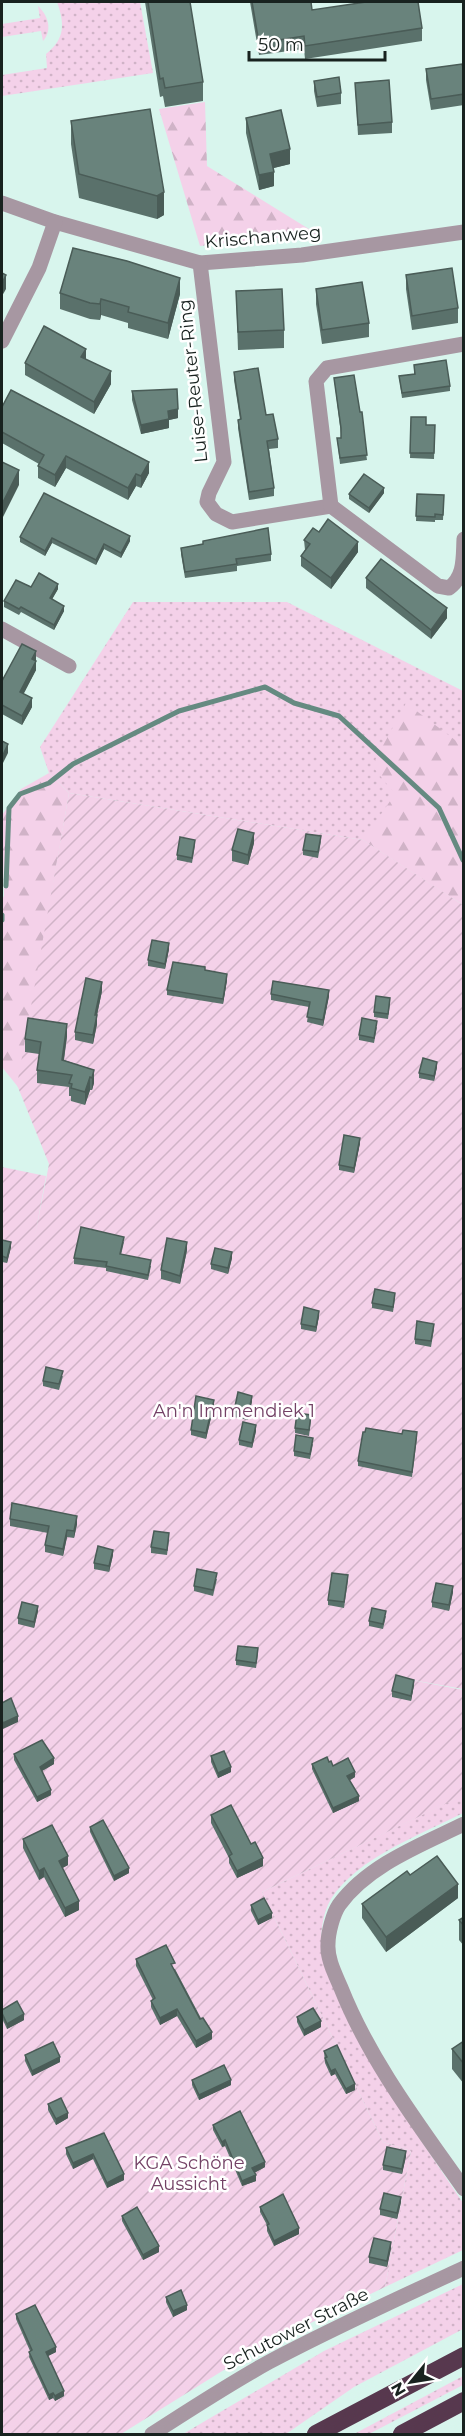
<svg xmlns="http://www.w3.org/2000/svg" width="465" height="2436" viewBox="0 0 465 2436" font-family="Montserrat,sans-serif">
<defs>
<pattern id="grass-dots" width="8" height="8" patternUnits="userSpaceOnUse" patternTransform="scale(1.5)"><rect width="8" height="8" fill="#f4d1e9"/><path d="M2 2h.1M6 6h.1" fill="none" stroke="#d0b3c7" stroke-width="1.8" stroke-linecap="round"/></pattern>
<pattern id="forest-firs" width="22" height="20" patternUnits="userSpaceOnUse" patternTransform="scale(1.5)"><rect width="22" height="20" fill="#f4d1e9"/><path d="M5 1l3.5 6h-7zM16 11l3.5 6h-7z" fill="#d0b3c7"/></pattern>
<pattern id="garden-furrows" width="10" height="10" patternUnits="userSpaceOnUse" patternTransform="scale(1.5)"><rect width="10" height="10" fill="#f4d1e9"/><path d="M-1 1l2-2M0 10L10 0M9 11l2-2" fill="none" stroke="#d0b3c7"/></pattern>
</defs>
<rect width="100%" height="100%" fill="#d8f5ed"/>
<!-- grass -->
<g fill="url(#grass-dots)">
<path d="M57,2H140L153,73L2,96V75L47,68L46,54C65,39 65,24 57,2Z"/>
<path d="M38,6C48,15 53,30 43,41L41,31L2,37V24L40,18Z"/>
<polygon points="133,602 287,602 463,691 463,879 452,898 363,840 69,793 49,773 40,747"/>
<path d="M463,1795V1813C422,1834 357,1858 331,1899C322,1914 321,1932 321,1949L385,2087L463,2203V2250L385,2287L411,2151L383,2142L262,1892Z"/>
<polygon points="463,2284 463,2329 354,2387 286,2434 183,2434 324,2351"/>
<polygon points="463,2376 463,2385 369,2434 354,2434"/>
</g>
<!-- forest -->
<g fill="url(#forest-firs)">
<polygon points="205,102 207,166 317,234 200,246 159,109"/>
<polygon points="406,703 463,746 463,905 363,840 395,794 372,766"/>
<polygon points="49,773 69,793 18,1087 2,1067 2,899 4,896 2,815 21,789"/>
</g>
<!-- garden -->
<polygon fill="url(#garden-furrows)" points="69,793 363,840 463,905 463,1689 401,1678 463,1690 464,1795 262,1892 383,2142 411,2151 385,2287 261,2347 121,2434 2,2434 2,1167 46,1176 35,1236 49,1164 17,1085"/>
<g fill="none" stroke-linecap="round" stroke-linejoin="round">
<!-- stream -->
<g stroke="#658a81" stroke-width="5">
<polyline points="6,886 9,808 20,794 49,783 73,764 179,711 265,687 294,703 339,716 439,808 463,860"/>
<polyline points="2,920 2,915"/>
</g>
<!-- minor -->
<g stroke="#a797a2" stroke-width="15">
<polyline points="2,203 55,222 200,263 302,255 464,232"/>
<path d="M200,263L224,462L209,493L207,502L216,514L232,522L331,506L438,586L449,588C465,576 463,558 464,539"/>
<polyline points="2,341 39,268 55,222"/>
<polyline points="331,506 316,381 327,368 464,344"/>
<polyline points="2,629 69,666"/>
<path d="M464,1824C421,1845 368,1865 339,1905C333,1914 328,1933 328,1944C327,1959 335,1974 341,1988C370,2061 419,2125 464,2189"/>
<path d="M152,2434C191,2409 229,2384 269,2362C333,2328 399,2298 464,2268"/>
</g>
<!-- highway -->
<g stroke="#57384e" stroke-width="18">
<polyline points="316,2434 464,2356"/>
<polyline points="402,2434 464,2401"/>
</g>
</g>
<!-- wall -->
<g fill="#5a716b">
<polygon points="145,2 190,2 203,82 203,101 165,107 163,96 160,97"/>
<polygon points="250,2 311,2 312,10 422,28 422,41 305,59 304,49 259,55"/>
<polygon points="426,69 464,71 464,105 431,110 426,80"/>
<polygon points="314,81 341,93 341,104 317,107 314,91"/>
<polygon points="355,83 392,122 392,133 358,135"/>
<polygon points="150,109 164,215 157,219 79,198 71,144 71,121"/>
<polygon points="246,118 290,164 273,168 274,186 259,190 246,133"/>
<polygon points="406,275 458,308 458,323 412,330 406,289"/>
<polygon points="316,289 369,323 369,337 322,344 316,304"/>
<polygon points="236,291 284,330 284,348 238,350"/>
<polygon points="60,293 180,294 168,339 128,328 128,323 101,315 100,320 90,319 60,309"/>
<polygon points="86,359 111,384 94,414 25,375 25,363"/>
<polygon points="414,365 450,386 450,391 402,398 399,376 414,374"/>
<polygon points="234,372 266,415 278,439 278,448 269,449 274,488 274,496 249,500 238,428 238,420 240,419 234,380"/>
<polygon points="334,378 360,412 367,460 340,464 337,438 341,438 341,434"/>
<polygon points="132,391 178,418 169,420 169,428 141,434 132,400"/>
<polygon points="2,407 149,473 141,488 136,486 128,500 66,468 55,487 38,478 38,466 39,464 2,443"/>
<polygon points="411,417 426,425 435,425 434,459 410,458"/>
<polygon points="384,493 369,513 349,499 349,494"/>
<polygon points="417,494 444,495 443,520 435,520 435,522 416,521"/>
<polygon points="319,532 358,552 331,589 301,566 301,556 305,550 304,540"/>
<polygon points="20,537 130,541 121,558 104,549 96,565 52,543 45,556 20,542"/>
<polygon points="203,541 271,554 271,561 237,566 237,571 185,578 181,554 181,548 203,544"/>
<polygon points="366,578 447,618 431,639 366,588"/>
<polygon points="31,587 58,589 52,599 64,611 54,630 21,612 19,615 4,607 4,601"/>
<polygon points="36,660 36,670 23,694 32,707 22,725 2,714 2,681"/>
<polygon points="321,841 318,858 303,855 303,850"/>
<polygon points="254,843 248,865 232,861 232,850"/>
<polygon points="195,845 192,863 177,860 177,855"/>
<polygon points="169,949 165,969 148,966 148,960"/>
<polygon points="205,970 227,980 223,1004 167,995 167,990"/>
<polygon points="102,991 97,1015 97,1024 93,1044 75,1040 75,1032"/>
<polygon points="271,994 329,996 323,1026 307,1022 309,1007 271,1000"/>
<polygon points="390,1003 388,1019 374,1017 374,1012"/>
<polygon points="377,1027 374,1043 359,1040 359,1035"/>
<polygon points="67,1036 64,1060 94,1070 94,1083 92,1090 90,1090 85,1105 71,1101 71,1096 69,1096 69,1087 37,1083 37,1070 39,1054 25,1052 25,1039"/>
<polygon points="437,1067 434,1081 419,1078 419,1073"/>
<polygon points="360,1143 354,1173 339,1170 339,1165"/>
<polygon points="2,1240 11,1247 7,1263 2,1262"/>
<polygon points="124,1242 121,1255 151,1266 148,1280 106,1271 106,1268 74,1264 74,1258"/>
<polygon points="187,1250 180,1284 161,1279 161,1270"/>
<polygon points="232,1258 228,1274 211,1269 211,1264"/>
<polygon points="395,1298 393,1312 372,1308 372,1303"/>
<polygon points="319,1316 316,1332 301,1329 301,1324"/>
<polygon points="434,1329 431,1347 415,1344 415,1339"/>
<polygon points="63,1376 59,1390 43,1386 43,1381"/>
<polygon points="252,1401 248,1420 234,1417 234,1411"/>
<polygon points="214,1405 206,1439 191,1435 191,1430"/>
<polygon points="311,1420 309,1436 295,1433 295,1428"/>
<polygon points="256,1431 252,1448 239,1445 239,1440"/>
<polygon points="402,1434 417,1438 412,1477 358,1466 358,1461"/>
<polygon points="313,1444 310,1459 294,1456 294,1451"/>
<polygon points="10,1519 77,1524 74,1538 67,1537 63,1556 45,1552 45,1545 48,1533 10,1526"/>
<polygon points="169,1539 167,1555 151,1553 151,1547"/>
<polygon points="113,1555 109,1572 94,1569 94,1563"/>
<polygon points="217,1579 213,1596 194,1591 194,1586"/>
<polygon points="348,1580 344,1608 328,1605 328,1600"/>
<polygon points="453,1592 449,1611 432,1607 432,1602"/>
<polygon points="38,1611 34,1628 18,1624 18,1618"/>
<polygon points="386,1616 383,1629 369,1626 369,1621"/>
<polygon points="258,1654 256,1668 236,1665 236,1660"/>
<polygon points="414,1685 411,1701 392,1697 392,1691"/>
<polygon points="14,1754 54,1764 42,1771 51,1795 37,1802 14,1760"/>
<polygon points="211,1756 231,1772 218,1778 211,1762"/>
<polygon points="329,1762 333,1766 355,1777 349,1780 359,1801 333,1813 312,1769 312,1764"/>
<polygon points="211,1815 263,1866 237,1878 229,1863 229,1858 211,1823"/>
<polygon points="90,1827 129,1873 114,1881 90,1832"/>
<polygon points="23,1839 68,1865 62,1868 79,1910 65,1917 44,1877 39,1880 23,1848"/>
<polygon points="410,1875 458,1898 386,1952 362,1918 362,1904"/>
<polygon points="251,1905 272,1918 258,1925 251,1911"/>
<polygon points="464,1917 464,1946 459,1940 459,1920"/>
<polygon points="136,1959 175,1969 212,2039 196,2048 177,2016 160,2025 151,2007 151,2001 153,2000 136,1966"/>
<polygon points="2,2010 24,2020 7,2029 2,2018"/>
<polygon points="297,2017 321,2027 304,2036 297,2022"/>
<polygon points="464,2041 464,2084 452,2069 452,2049"/>
<polygon points="324,2051 355,2090 346,2094 335,2074 331,2076 325,2063"/>
<polygon points="25,2055 60,2062 32,2076 25,2061"/>
<polygon points="192,2080 231,2085 199,2100 192,2085"/>
<polygon points="48,2104 68,2118 56,2125 48,2110"/>
<polygon points="213,2125 265,2167 254,2173 256,2181 242,2186 225,2146 222,2147 213,2130"/>
<polygon points="104,2133 124,2180 107,2188 93,2159 73,2169 66,2154 66,2148"/>
<polygon points="406,2156 402,2174 383,2170 383,2165"/>
<polygon points="401,2202 397,2219 380,2215 380,2209"/>
<polygon points="260,2207 299,2234 274,2246 267,2231 267,2225 260,2212"/>
<polygon points="122,2216 159,2252 143,2260 122,2221"/>
<polygon points="391,2248 387,2267 369,2263 369,2257"/>
<polygon points="166,2297 187,2310 173,2317 166,2302"/>
<polygon points="16,2314 56,2352 48,2356 64,2396 55,2401 53,2398 49,2400 29,2357 30,2351 16,2319"/>
</g>
<!-- shaded-wall -->
<g fill="#4a5c57">
<polygon points="290,149 290,164 270,169 270,154"/>
<polygon points="274,172 274,186 259,190 259,175"/>
<polygon points="164,192 164,215 157,219 157,196"/>
<polygon points="6,275 6,289 2,296 2,283"/>
<polygon points="180,278 180,294 168,339 168,323"/>
<polygon points="101,299 101,315 100,320 100,304"/>
<polygon points="86,349 86,361 81,357"/>
<polygon points="111,371 111,384 94,414 94,402"/>
<polygon points="178,409 178,418 169,420 169,428 141,434 141,425 168,411"/>
<polygon points="66,456 66,468 55,487 55,475"/>
<polygon points="149,462 149,473 141,488 141,476"/>
<polygon points="19,470 19,485 2,519 2,504"/>
<polygon points="136,474 136,486 128,500 128,488"/>
<polygon points="384,488 384,493 369,513 369,508"/>
<polygon points="130,536 130,541 121,558 121,553"/>
<polygon points="52,538 52,543 45,556 45,551"/>
<polygon points="358,542 358,552 331,589 331,578"/>
<polygon points="104,544 104,549 96,565 96,560"/>
<polygon points="58,584 58,589 50,603 50,598"/>
<polygon points="64,606 64,611 54,630 54,625"/>
<polygon points="447,608 447,618 431,639 431,630"/>
<polygon points="36,651 36,660 32,668 32,659"/>
<polygon points="36,661 36,670 20,701 20,692"/>
<polygon points="32,698 32,707 22,725 22,716"/>
<polygon points="8,744 8,753 2,765 2,757"/>
<polygon points="254,833 254,843 248,865 248,855"/>
<polygon points="169,943 169,949 165,969 165,964"/>
<polygon points="227,974 227,980 223,1004 223,999"/>
<polygon points="102,982 102,991 95,1024 95,1015"/>
<polygon points="329,990 329,996 323,1026 323,1020"/>
<polygon points="97,1015 97,1024 93,1044 93,1035"/>
<polygon points="67,1024 67,1036 62,1072 62,1060"/>
<polygon points="437,1062 437,1067 434,1081 434,1076"/>
<polygon points="94,1070 94,1083 92,1090 92,1078"/>
<polygon points="90,1077 90,1090 85,1105 85,1092"/>
<polygon points="360,1138 360,1143 354,1173 354,1168"/>
<polygon points="11,1242 11,1247 7,1263 7,1258"/>
<polygon points="187,1242 187,1250 180,1284 180,1276"/>
<polygon points="232,1252 232,1258 228,1274 228,1268"/>
<polygon points="319,1311 319,1316 316,1332 316,1327"/>
<polygon points="252,1396 252,1401 248,1420 248,1415"/>
<polygon points="214,1400 214,1405 206,1439 206,1433"/>
<polygon points="256,1425 256,1431 252,1448 252,1443"/>
<polygon points="77,1516 77,1524 74,1538 74,1531"/>
<polygon points="67,1530 67,1537 63,1556 63,1549"/>
<polygon points="113,1550 113,1555 109,1572 109,1566"/>
<polygon points="453,1586 453,1592 449,1611 449,1605"/>
<polygon points="38,1606 38,1611 34,1628 34,1622"/>
<polygon points="414,1680 414,1685 411,1701 411,1696"/>
<polygon points="18,1716 18,1722 3,1729 3,1723"/>
<polygon points="54,1758 54,1764 40,1772 40,1767"/>
<polygon points="231,1767 231,1772 218,1778 218,1773"/>
<polygon points="355,1772 355,1777 347,1782 347,1776"/>
<polygon points="51,1790 51,1795 37,1802 37,1797"/>
<polygon points="359,1796 359,1801 333,1813 333,1808"/>
<polygon points="68,1856 68,1865 59,1870 59,1861"/>
<polygon points="263,1858 263,1866 237,1878 237,1871"/>
<polygon points="44,1868 44,1877 39,1880 39,1871"/>
<polygon points="129,1868 129,1873 114,1881 114,1876"/>
<polygon points="458,1884 458,1898 386,1952 386,1937"/>
<polygon points="79,1901 79,1910 65,1917 65,1908"/>
<polygon points="272,1913 272,1918 258,1925 258,1920"/>
<polygon points="177,2009 177,2016 160,2025 160,2018"/>
<polygon points="24,2014 24,2020 7,2029 7,2024"/>
<polygon points="321,2021 321,2027 304,2036 304,2030"/>
<polygon points="212,2032 212,2039 196,2048 196,2041"/>
<polygon points="60,2057 60,2062 32,2076 32,2071"/>
<polygon points="335,2069 335,2074 331,2076 331,2071"/>
<polygon points="231,2080 231,2085 199,2100 199,2095"/>
<polygon points="355,2084 355,2090 346,2094 346,2089"/>
<polygon points="68,2113 68,2118 56,2125 56,2119"/>
<polygon points="225,2140 225,2146 222,2147 222,2142"/>
<polygon points="406,2151 406,2156 402,2174 402,2169"/>
<polygon points="93,2154 93,2159 73,2169 73,2163"/>
<polygon points="265,2162 265,2167 252,2174 252,2168"/>
<polygon points="124,2174 124,2180 107,2188 107,2183"/>
<polygon points="256,2175 256,2181 242,2186 242,2181"/>
<polygon points="401,2197 401,2202 397,2219 397,2213"/>
<polygon points="299,2228 299,2234 274,2246 274,2241"/>
<polygon points="391,2242 391,2248 387,2267 387,2261"/>
<polygon points="159,2246 159,2252 143,2260 143,2255"/>
<polygon points="187,2305 187,2310 173,2317 173,2311"/>
<polygon points="56,2347 56,2352 46,2357 46,2352"/>
<polygon points="64,2391 64,2396 55,2401 55,2396"/>
<polygon points="53,2393 53,2398 49,2400 49,2395"/>
</g>
<!-- building -->
<g fill="#69837c" stroke="#4a5c57" stroke-width="1.5">
<polygon points="148,2 190,2 203,82 165,88 163,78 160,79"/>
<polygon points="252,2 311,2 312,10 366,2 418,2 422,28 305,46 304,36 259,43"/>
<polygon points="462,64 464,71 464,94 431,99 426,69"/>
<polygon points="339,77 341,93 317,97 314,81"/>
<polygon points="389,80 392,122 358,125 355,83"/>
<polygon points="150,109 164,192 157,196 79,174 71,121"/>
<polygon points="281,110 290,149 270,154 274,172 259,175 246,118"/>
<polygon points="73,248 127,261 180,278 168,323 128,312 129,307 101,299 100,304 90,303 60,293"/>
<polygon points="452,268 458,308 412,316 406,275"/>
<polygon points="2,273 6,275 2,283"/>
<polygon points="362,282 369,323 322,330 316,289"/>
<polygon points="282,289 284,330 238,332 236,291"/>
<polygon points="44,326 86,349 81,357 111,371 94,402 25,363"/>
<polygon points="446,360 450,386 402,393 399,376 415,374 414,365"/>
<polygon points="258,368 266,415 273,414 278,439 267,441 274,488 249,492 238,420 241,419 234,372"/>
<polygon points="354,375 360,412 362,412 367,455 340,458 337,438 341,438 341,428 334,378"/>
<polygon points="177,389 178,409 168,411 169,419 141,425 132,391"/>
<polygon points="11,390 149,462 141,476 136,474 128,488 66,456 55,475 38,466 44,455 2,432 2,407"/>
<polygon points="411,417 426,417 426,425 435,425 434,453 410,453"/>
<polygon points="2,462 19,470 2,504"/>
<polygon points="364,474 384,488 369,508 349,494"/>
<polygon points="44,493 130,536 121,553 104,544 96,560 52,538 45,551 20,537"/>
<polygon points="417,494 444,495 443,515 435,514 435,517 416,516"/>
<polygon points="328,519 358,542 331,578 301,556 310,544 304,540 313,528 319,532"/>
<polygon points="268,528 271,554 236,559 237,564 185,572 181,548 203,544 203,541"/>
<polygon points="381,559 447,608 431,630 366,578"/>
<polygon points="39,573 58,584 50,598 64,606 54,625 21,607 19,609 4,601 16,580 31,587"/>
<polygon points="22,644 36,651 32,659 36,661 20,692 32,698 22,716 2,705 2,681"/>
<polygon points="2,741 8,744 2,757"/>
<polygon points="238,829 254,833 248,855 232,850"/>
<polygon points="306,834 321,836 318,852 303,850"/>
<polygon points="180,837 195,840 192,858 177,855"/>
<polygon points="152,940 169,943 165,964 148,960"/>
<polygon points="173,962 205,967 205,970 227,974 223,999 167,990"/>
<polygon points="86,978 102,982 95,1015 97,1015 93,1035 75,1032"/>
<polygon points="273,981 329,990 323,1020 307,1017 310,1002 271,994"/>
<polygon points="376,996 390,998 388,1014 374,1012"/>
<polygon points="28,1018 67,1024 62,1060 94,1070 92,1078 90,1077 85,1092 71,1088 72,1084 69,1083 72,1075 37,1070 41,1042 25,1039"/>
<polygon points="362,1018 377,1021 374,1038 359,1035"/>
<polygon points="423,1058 437,1062 434,1076 419,1073"/>
<polygon points="344,1135 360,1138 354,1168 339,1165"/>
<polygon points="81,1227 124,1237 120,1254 151,1260 148,1275 106,1266 107,1262 74,1258"/>
<polygon points="167,1238 187,1242 180,1276 161,1270"/>
<polygon points="2,1240 11,1242 7,1258 2,1256"/>
<polygon points="215,1248 232,1252 228,1268 211,1264"/>
<polygon points="375,1289 395,1293 393,1307 372,1303"/>
<polygon points="304,1307 319,1311 316,1327 301,1324"/>
<polygon points="417,1321 434,1324 431,1341 415,1339"/>
<polygon points="46,1367 63,1371 59,1384 43,1381"/>
<polygon points="238,1392 252,1396 248,1415 234,1411"/>
<polygon points="196,1396 214,1400 206,1433 191,1430"/>
<polygon points="297,1413 311,1415 309,1430 295,1428"/>
<polygon points="243,1422 256,1425 252,1443 239,1440"/>
<polygon points="366,1428 402,1434 403,1430 417,1432 412,1472 358,1461 363,1432 365,1432"/>
<polygon points="296,1435 313,1438 310,1454 294,1451"/>
<polygon points="12,1503 77,1516 74,1531 67,1530 63,1549 45,1545 49,1526 10,1519"/>
<polygon points="154,1531 169,1533 167,1550 151,1547"/>
<polygon points="98,1546 113,1550 109,1566 94,1563"/>
<polygon points="197,1569 217,1573 213,1590 194,1586"/>
<polygon points="332,1573 348,1575 344,1602 328,1600"/>
<polygon points="436,1583 453,1586 449,1605 432,1602"/>
<polygon points="22,1602 38,1606 34,1622 18,1618"/>
<polygon points="372,1608 386,1611 383,1624 369,1621"/>
<polygon points="238,1646 258,1648 256,1663 236,1660"/>
<polygon points="396,1675 414,1680 411,1696 392,1691"/>
<polygon points="11,1698 18,1716 3,1723 2,1720 2,1703"/>
<polygon points="42,1740 54,1758 40,1767 51,1790 37,1797 14,1754"/>
<polygon points="224,1751 231,1767 218,1773 211,1756"/>
<polygon points="327,1757 329,1762 331,1761 333,1766 348,1758 355,1772 347,1776 359,1796 333,1808 312,1764"/>
<polygon points="231,1805 251,1844 255,1842 263,1858 237,1871 229,1856 232,1854 211,1815"/>
<polygon points="103,1820 129,1868 114,1876 90,1827"/>
<polygon points="52,1825 68,1856 59,1861 79,1901 65,1908 44,1868 39,1871 23,1839"/>
<polygon points="437,1856 458,1884 386,1937 362,1904 407,1871 410,1875"/>
<polygon points="264,1898 272,1913 258,1920 251,1905"/>
<polygon points="464,1917 464,1926 459,1920"/>
<polygon points="166,1945 175,1963 171,1964 200,2019 203,2018 212,2032 196,2041 177,2009 160,2018 151,2001 155,1998 136,1959"/>
<polygon points="17,2001 24,2014 7,2024 2,2013 2,2010"/>
<polygon points="313,2008 321,2021 304,2030 297,2017"/>
<polygon points="464,2041 464,2064 452,2049"/>
<polygon points="53,2042 60,2057 32,2071 25,2055"/>
<polygon points="337,2045 355,2084 346,2089 335,2069 331,2071 325,2058 327,2057 324,2051"/>
<polygon points="224,2065 231,2080 199,2095 192,2080"/>
<polygon points="61,2098 68,2113 56,2119 48,2104"/>
<polygon points="240,2111 265,2162 252,2168 256,2175 242,2181 225,2140 222,2142 213,2125"/>
<polygon points="104,2133 124,2174 107,2183 93,2154 73,2163 66,2148"/>
<polygon points="387,2147 406,2151 402,2169 383,2165"/>
<polygon points="384,2193 401,2197 397,2213 380,2209"/>
<polygon points="283,2194 299,2228 274,2241 267,2225 269,2224 260,2207"/>
<polygon points="137,2207 159,2246 143,2255 122,2216"/>
<polygon points="374,2238 391,2242 387,2261 369,2257"/>
<polygon points="181,2290 187,2305 173,2311 166,2297"/>
<polygon points="35,2305 56,2347 46,2352 64,2391 55,2396 53,2393 49,2395 29,2352 32,2350 16,2314"/>
</g>
<g text-anchor="middle" stroke-width="5" stroke-linejoin="round" paint-order="stroke">
<!-- street labels -->
<g font-size="18" fill="#18221f" stroke="#fff">
<text transform="translate(263 237) rotate(-5)" y="6">Krischanweg</text>
<text transform="translate(193 381) rotate(-96)" y="6">Luise-Reuter-Ring</text>
<text transform="translate(296 2329) rotate(-27)" y="6">Schutower Straße</text>
</g>
<!-- park labels -->
<g font-size="18" fill="#734165" stroke="#fff">
<text x="234" y="1417">An'n Immendiek 1</text>
<text x="189" y="2169">KGA Schöne<tspan x="189" dy="21">Aussicht</tspan></text>
</g>
</g>
<!-- border -->
<rect width="465" height="2436" fill="none" stroke="#18221f" stroke-width="6"/>
<!-- north arrow -->
<g transform="translate(411 2382) rotate(240)" stroke="#ffffff" stroke-width="4.5" paint-order="stroke">
<path d="M0-4.5L10 22L0 15L-10 22Z" fill="#18221f"/>
<text y="-9" font-size="16" font-weight="bold" text-anchor="middle" fill="#18221f">N</text>
</g>
<!-- scale -->
<path d="M249 51v9h136v-9" fill="none" stroke="#18221f" stroke-width="3"/>
<text x="258" y="51" font-size="18" fill="#18221f" stroke="#ffffff" stroke-width="4.5" paint-order="stroke">50 m</text>
</svg>
